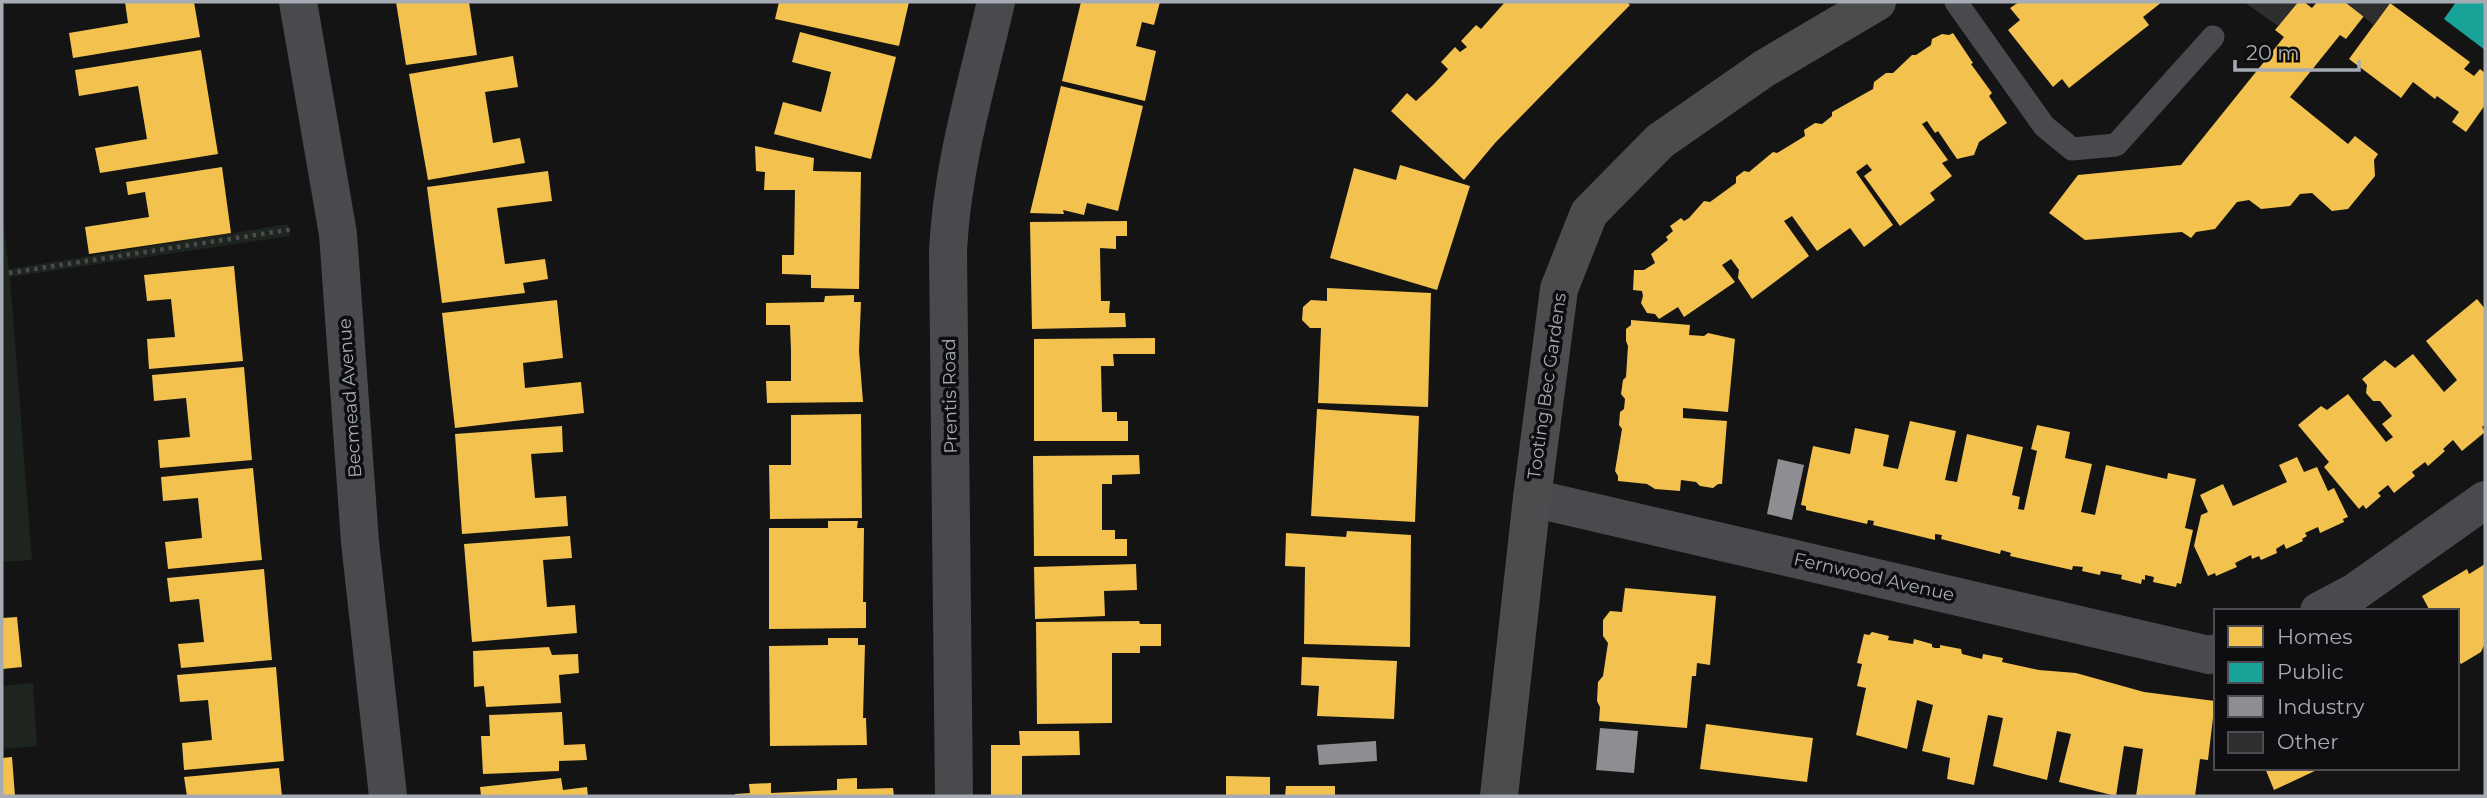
<svg xmlns="http://www.w3.org/2000/svg" width="2487" height="798" viewBox="0 0 2487 798" font-family="Montserrat,sans-serif">
<rect width="100%" height="100%" fill="#141414"/>
<!-- green -->
<g fill="#1e241e">
<polygon points="2,215 9,269 288,224 290,236 10,277 32,560 2,562"/>
<polygon points="33,683 37,746 2,749 2,686"/>
</g>
<!-- homes -->
<g fill="#f2c14e">
<polygon points="125,2 194,2 200,37 73,58 69,33 128,23"/>
<polygon points="396,2 469,2 477,55 406,65"/>
<polygon points="779,2 909,2 899,46 775,19"/>
<polygon points="1081,2 1160,2 1154,25 1142,22 1136,46 1156,51 1145,101 1062,81"/>
<polygon points="1505,2 1627,2 1630,5 1495,143 1464,180 1391,111 1407,93 1416,101 1433,85 1448,69 1441,62 1455,47 1460,52 1467,47 1461,41 1476,25 1481,29"/>
<polygon points="2019,2 2162,2 2143,17 2149,25 2069,88 2062,79 2053,87 2008,30 2020,20 2010,8"/>
<polygon points="2298,2 2304,2 2312,8 2317,2 2345,2 2364,16 2346,39 2340,35 2290,97 2348,144 2355,136 2378,154 2374,160 2375,176 2348,209 2332,211 2312,193 2300,194 2290,206 2261,209 2249,200 2237,202 2215,229 2196,232 2191,238 2182,232 2085,240 2049,213 2078,175 2181,165 2284,37 2275,30"/>
<polygon points="2390,3 2470,62 2464,69 2474,76 2480,69 2485,73 2485,105 2466,132 2452,122 2459,112 2437,96 2435,99 2413,82 2401,98 2349,59"/>
<polygon points="800,32 896,57 871,159 774,134 783,102 821,112 826,93 831,72 792,62"/>
<polygon points="1953,33 1973,63 1971,64 1992,93 1989,96 2007,123 1979,142 1974,155 1957,159 1938,131 1935,133 1927,121 1922,124 1948,160 1942,163 1952,176 1930,193 1935,200 1900,226 1864,176 1872,170 1867,164 1856,172 1893,225 1864,247 1850,228 1817,251 1792,216 1784,221 1809,256 1752,299 1738,278 1739,270 1731,259 1722,265 1735,282 1684,317 1678,307 1659,319 1655,314 1647,313 1641,303 1643,296 1642,291 1633,290 1634,270 1644,270 1655,263 1651,254 1668,240 1666,237 1673,231 1670,226 1681,218 1684,221 1689,218 1704,201 1710,202 1736,183 1736,177 1744,171 1749,172 1773,152 1777,153 1805,136 1804,130 1815,123 1822,124 1832,116 1832,112 1873,89 1874,82 1886,73 1893,73 1912,55 1916,55 1931,45 1932,39 1942,34 1949,35"/>
<polygon points="201,50 218,154 100,173 95,148 147,139 138,86 79,96 75,70"/>
<polygon points="513,56 518,87 485,92 493,143 520,138 525,163 428,180 409,74"/>
<polygon points="1061,86 1143,106 1118,211 1087,203 1084,215 1063,210 1064,214 1030,213"/>
<polygon points="755,146 814,158 813,171 861,172 859,289 811,288 811,275 782,274 782,255 794,255 795,190 764,190 765,172 756,171"/>
<polygon points="1400,165 1470,186 1437,290 1330,258 1354,168 1396,180"/>
<polygon points="222,167 231,233 89,254 85,227 149,217 145,192 128,195 126,182"/>
<polygon points="548,171 552,201 497,208 505,264 545,259 548,279 523,283 525,293 442,303 427,187"/>
<polygon points="1127,221 1127,236 1116,236 1116,249 1100,248 1101,301 1110,301 1109,313 1125,313 1126,327 1032,329 1030,222"/>
<polygon points="234,266 243,361 149,369 147,339 175,337 171,299 147,301 144,275"/>
<polygon points="1327,288 1431,293 1428,407 1318,403 1321,328 1310,328 1302,320 1303,307 1311,300 1327,301"/>
<polygon points="854,295 854,302 861,302 859,351 863,402 767,403 766,381 791,381 791,351 790,325 766,325 766,303 824,302 825,296"/>
<polygon points="2477,299 2485,309 2485,424 2482,427 2485,432 2462,451 2453,440 2443,449 2445,451 2428,466 2425,462 2412,472 2415,476 2394,493 2388,485 2378,493 2381,496 2366,509 2363,505 2359,509 2324,467 2329,462 2298,425 2321,406 2327,410 2348,394 2386,442 2393,437 2382,424 2392,416 2380,401 2373,401 2366,393 2367,385 2362,379 2385,360 2395,368 2413,354 2444,392 2457,380 2426,341"/>
<polygon points="557,300 563,358 523,363 525,388 581,382 584,413 455,428 442,313"/>
<polygon points="1631,320 1690,325 1689,335 1704,336 1708,333 1735,339 1728,412 1683,408 1683,418 1727,421 1722,484 1718,484 1713,488 1700,486 1696,482 1681,480 1680,491 1655,489 1647,484 1618,481 1618,476 1615,471 1622,429 1619,425 1620,412 1624,409 1625,399 1621,394 1623,380 1626,377 1628,346 1626,341 1626,329 1631,325"/>
<polygon points="1155,338 1155,354 1113,354 1114,366 1101,366 1102,412 1117,412 1117,421 1128,421 1128,441 1034,441 1034,339"/>
<polygon points="244,367 252,460 160,468 158,440 190,437 186,398 154,401 152,375"/>
<polygon points="1317,409 1419,416 1415,522 1311,516"/>
<polygon points="861,414 862,518 770,519 769,465 791,465 791,415"/>
<polygon points="1910,421 1956,431 1945,480 1957,482 1967,434 2023,447 2012,495 2020,497 2018,509 2024,510 2037,451 2031,449 2037,425 2070,432 2065,458 2092,464 2081,512 2095,515 2106,465 2167,479 2168,473 2196,479 2185,528 2193,530 2181,584 2177,583 2176,587 2153,582 2154,577 2145,575 2145,580 2142,579 2141,584 2121,579 2122,575 2101,571 2100,575 2082,571 2083,567 2073,566 2072,570 2010,556 2011,553 2001,550 2000,554 1941,539 1942,535 1935,534 1935,540 1873,525 1874,521 1868,520 1867,524 1806,510 1806,506 1801,505 1813,446 1850,454 1855,428 1889,435 1883,466 1898,469"/>
<polygon points="562,426 563,452 531,454 535,498 566,496 568,526 462,534 455,434"/>
<polygon points="1139,455 1140,474 1112,475 1112,484 1102,484 1102,530 1115,530 1115,539 1127,539 1127,556 1034,556 1033,456"/>
<polygon points="2297,457 2304,472 2317,467 2328,491 2334,488 2348,517 2343,519 2344,522 2320,533 2318,527 2305,533 2307,536 2302,539 2303,541 2286,549 2284,544 2276,549 2277,553 2261,560 2259,556 2252,559 2251,555 2235,563 2237,567 2216,576 2215,573 2208,576 2194,546 2201,515 2208,512 2200,495 2223,484 2233,506 2287,482 2279,465"/>
<polygon points="253,468 262,560 168,569 165,542 202,538 198,498 163,501 161,477"/>
<polygon points="828,521 858,521 857,528 864,528 863,602 866,602 866,628 769,629 769,528 828,528"/>
<polygon points="1347,531 1411,535 1410,647 1304,644 1305,567 1285,566 1286,533 1346,537"/>
<polygon points="570,536 572,558 543,560 547,607 575,605 577,633 472,642 464,544"/>
<polygon points="1136,564 1137,590 1104,591 1105,616 1035,619 1034,567"/>
<polygon points="2485,564 2485,643 2481,652 2461,664 2457,658 2457,611 2430,611 2422,596 2467,569 2469,574"/>
<polygon points="264,569 272,660 181,668 178,644 204,642 199,599 170,602 167,578"/>
<polygon points="1625,588 1716,596 1710,665 1697,663 1696,676 1692,676 1687,728 1599,721 1600,707 1597,701 1598,682 1603,676 1608,643 1603,636 1603,620 1610,611 1622,612"/>
<polygon points="17,617 22,667 2,669 2,618"/>
<polygon points="1139,621 1140,624 1161,624 1161,646 1140,646 1140,653 1112,653 1112,723 1037,724 1036,622"/>
<polygon points="1872,632 1889,636 1888,640 1913,644 1914,639 1932,644 1932,647 1935,648 1940,648 1940,645 1961,649 1962,654 1982,659 1983,654 2003,658 2002,662 2039,670 2076,673 2144,692 2215,701 2208,760 2200,759 2195,796 2136,796 2143,749 2124,746 2116,796 2059,782 2071,734 2057,731 2047,780 1993,766 2003,718 1988,715 1974,785 1947,779 1950,758 1922,751 1933,705 1917,700 1907,749 1856,735 1866,688 1857,686 1862,664 1857,663 1864,634 1869,635"/>
<polygon points="828,638 858,638 858,645 865,645 863,718 866,718 867,745 770,746 769,646 828,645"/>
<polygon points="549,647 552,655 578,654 579,673 559,675 561,703 486,707 484,686 474,687 473,651"/>
<polygon points="1302,657 1397,661 1394,719 1317,716 1319,686 1301,685"/>
<polygon points="276,667 284,761 184,770 182,743 212,740 208,700 180,702 177,675"/>
<polygon points="562,712 564,745 585,744 587,760 559,761 559,771 483,774 481,736 490,736 489,715"/>
<polygon points="1706,724 1813,738 1807,782 1700,769"/>
<polygon points="1019,731 1079,731 1080,755 1022,756 1022,796 991,796 991,745 1020,745"/>
<polygon points="12,757 15,796 2,796 2,758"/>
<polygon points="279,768 282,796 187,796 184,777"/>
<polygon points="2265,768 2321,768 2274,790"/>
<polygon points="1226,776 1270,777 1270,796 1226,796"/>
<polygon points="561,778 563,790 587,787 588,796 481,796 480,787"/>
<polygon points="857,778 857,789 893,788 894,796 735,796 735,794 750,793 749,784 771,783 771,793 837,790 837,779"/>
<polygon points="1286,786 1335,786 1335,796 1285,796"/>
</g>
<!-- public -->
<polygon fill="#17a398" points="2456,2 2485,2 2485,50 2444,19"/>
<!-- industry -->
<g fill="#8d8d92">
<polygon points="1778,459 1804,465 1792,520 1767,514"/>
<polygon points="1600,728 1638,731 1634,773 1596,770"/>
<polygon points="1376,741 1377,761 1319,765 1317,745"/>
</g>
<!-- building -->
<g fill="#2e2e2f">
<polygon points="2244,2 2298,2 2278,26"/>
<polygon points="2345,2 2396,2 2394,5 2390,3 2374,25"/>
</g>
<g fill="none" stroke-linecap="round" stroke-linejoin="round">
<!-- path -->
<polyline stroke="#4a4b4e" stroke-width="4.5" stroke-dasharray="3.5 5" stroke-linecap="butt" points="9,273 294,229"/>
<!-- service -->
<polyline stroke="#484a4d" stroke-width="23" points="1956,2 2044,126 2072,149 2116,145 2213,37"/>
<!-- minor -->
<g stroke="#484a4d" stroke-width="38">
<polyline points="298,2 338,234 360,542 388,796"/>
<polyline points="1532,498 2209,655 2216,653"/>
<polyline points="2319,611 2355,592 2485,500"/>
<path d="M954,796L948,251C952,166 977,84 996,2"/>
</g>
<!-- trunk -->
<polyline stroke="#4b4c4e" stroke-width="38" points="1499,796 1532,498 1559,289 1589,213 1660,141 1765,68 1877,2"/>
</g>
<g text-anchor="middle" stroke-width="7" stroke-linejoin="round" paint-order="stroke">
<!-- street labels -->
<g font-size="18" fill="#a6abb4" stroke="#0e0e10">
<text transform="translate(1547 386) rotate(-82)" y="6">Tooting Bec Gardens</text>
<text transform="translate(950 396) rotate(-91)" y="6">Prentis Road</text>
<text transform="translate(350 398) rotate(-94)" y="6">Becmead Avenue</text>
<text transform="translate(1874 577) rotate(13)" y="6">Fernwood Avenue</text>
</g>
</g>
<!-- border -->
<rect width="2487" height="798" fill="none" stroke="#a6abb4" stroke-width="7"/>
<!-- legend -->
<rect x="2214" y="609" width="245" height="161" fill="#0e0e10" stroke="#4b4d52" stroke-width="2"/>
<rect x="2228" y="626" width="35" height="21" fill="#f2c14e" stroke="#4b4d52" stroke-width="2"/>
<text x="2277" y="644" font-size="21" fill="#a6abb4">Homes</text>
<rect x="2228" y="662" width="35" height="21" fill="#17a398" stroke="#4b4d52" stroke-width="2"/>
<text x="2277" y="679" font-size="21" fill="#a6abb4">Public</text>
<rect x="2228" y="696" width="35" height="21" fill="#8d8d92" stroke="#4b4d52" stroke-width="2"/>
<text x="2277" y="714" font-size="21" fill="#a6abb4">Industry</text>
<rect x="2228" y="732" width="35" height="21" fill="#2e2e2f" stroke="#4b4d52" stroke-width="2"/>
<text x="2277" y="749" font-size="21" fill="#a6abb4">Other</text>
<!-- scale -->
<path d="M2235 60v10h124v-10" fill="none" stroke="#a6abb4" stroke-width="3.5"/>
<text x="2246" y="60" font-size="21" fill="#a6abb4" stroke="#0e0e10" stroke-width="5" paint-order="stroke">20 m</text>
</svg>
